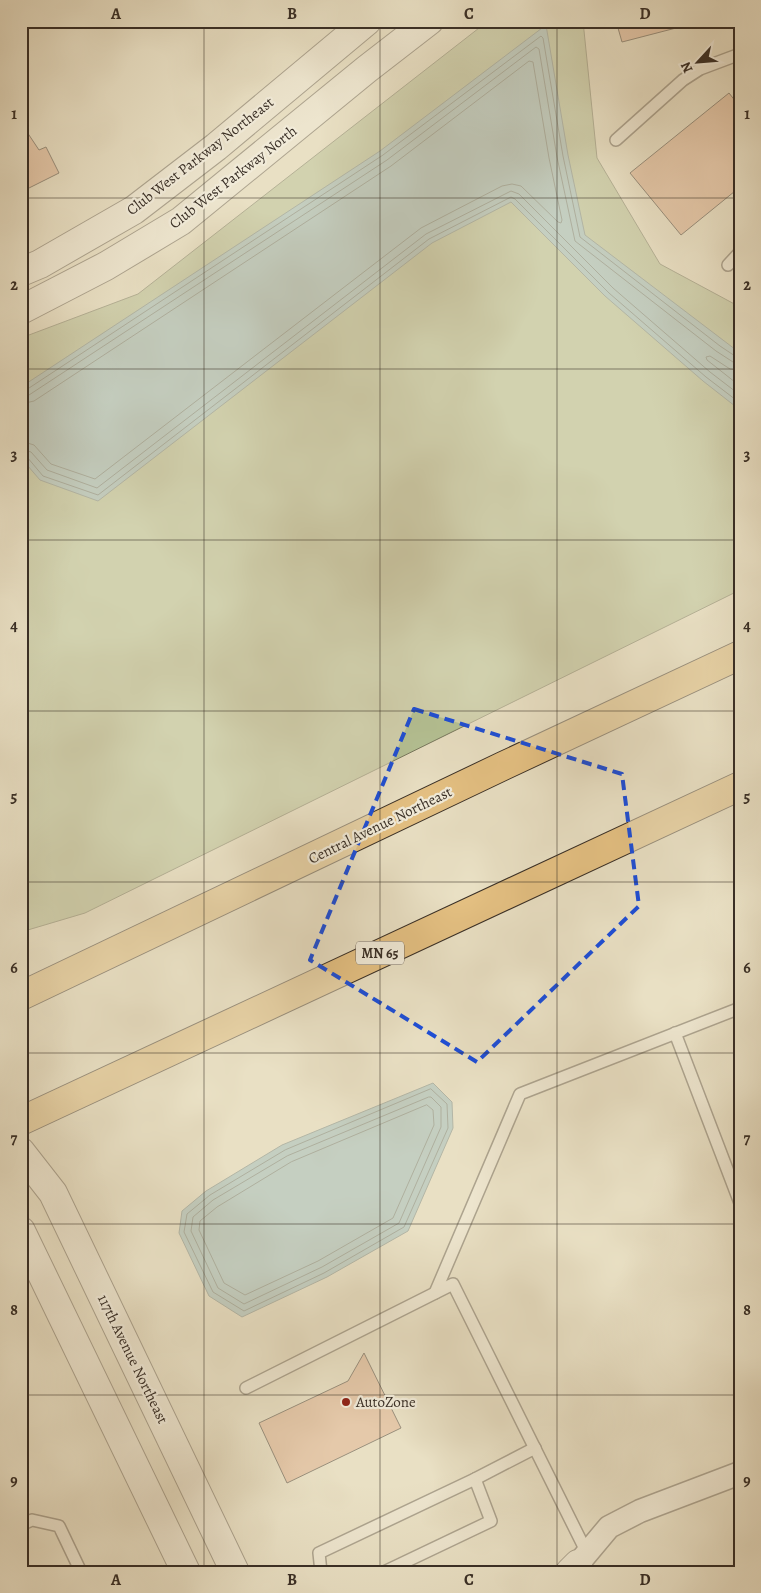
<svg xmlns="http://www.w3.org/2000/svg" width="761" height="1593" viewBox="0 0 761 1593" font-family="Alegreya,serif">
<rect width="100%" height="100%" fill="#e9e0c4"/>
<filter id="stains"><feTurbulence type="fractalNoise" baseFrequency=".004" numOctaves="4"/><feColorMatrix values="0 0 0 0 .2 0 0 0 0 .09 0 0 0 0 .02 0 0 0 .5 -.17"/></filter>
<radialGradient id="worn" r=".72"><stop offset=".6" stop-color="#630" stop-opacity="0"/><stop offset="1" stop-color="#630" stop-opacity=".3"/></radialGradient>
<!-- green -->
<polygon fill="#b5c295" stroke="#77785e" points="488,21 583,21 597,158 660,264 740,307 740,590 85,913 21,932 21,338 138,294"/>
<!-- water -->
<g fill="#99bbbc" stroke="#738380">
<polygon points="546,25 568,155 585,235 740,353 740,410 703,381 605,296 511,202 432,243 98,501 40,480 21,458 21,387 380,151"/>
<polygon points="433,1083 452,1102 453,1128 408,1231 327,1277 242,1317 209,1296 179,1233 182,1211 206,1191 282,1145"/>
</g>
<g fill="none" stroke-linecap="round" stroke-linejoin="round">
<!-- shore -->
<g stroke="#697571" stroke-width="1">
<polyline points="740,371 730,369 710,356 706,357 707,360 740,386"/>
<polyline points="21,391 26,390 383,155 541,36 543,38 563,156 580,237 720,346 735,356 740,357"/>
<polyline points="21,397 29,395 387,160 536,47 539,49 557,157 575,241 716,351 733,362 740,363"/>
<polyline points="21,404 34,401 391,166 529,61 533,62 549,158 562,220 561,223 558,222 521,186 512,184 502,186 421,228 95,479 51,464 34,445 21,441"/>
<polyline points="21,449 31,452 47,470 97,488 426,234 511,191 519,194 613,288 710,372 740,395"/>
<polyline points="21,455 27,457 43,476 98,495 429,239 511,197 515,199 609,293 706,377 740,403"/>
<polygon points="431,1089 447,1104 448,1128 404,1227 324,1273 244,1311 213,1292 184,1232 187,1214 210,1195 285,1150"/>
<polygon points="429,1097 431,1097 441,1107 441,1127 399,1223 322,1267 244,1304 218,1288 191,1231 193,1217 213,1200 287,1156"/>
<polygon points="427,1105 433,1110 434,1125 393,1218 318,1261 245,1295 224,1283 199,1230 200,1221 217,1207 291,1162"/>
</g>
</g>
<!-- building -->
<g fill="#e1ad8a" stroke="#392f26">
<polygon points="616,21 675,21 676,28 622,42"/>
<polygon points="729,93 740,107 740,187 681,235 630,173"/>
<polygon points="21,123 39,150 46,147 59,173 21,192"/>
<polygon points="364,1353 401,1428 287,1483 259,1423 348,1381"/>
</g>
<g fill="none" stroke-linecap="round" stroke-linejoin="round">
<defs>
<g id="service">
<polyline points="616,140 683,80 700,69 740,54"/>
<polyline points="728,265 740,252"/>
<polyline points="675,1033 740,1203"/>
<polyline points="435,1293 520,1094 740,1008"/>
<polyline points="246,1388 453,1284 587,1553"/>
<polyline points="21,1525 32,1520 59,1526 81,1572"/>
<polyline points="321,1572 319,1553 475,1479 535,1448"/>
<polyline points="384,1572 491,1521 475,1479"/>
</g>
<polyline id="minor" points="578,1564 609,1527 640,1511 740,1473"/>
<g id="tertiary">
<polyline points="21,272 40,264 134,210 216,147 367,21"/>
<polyline points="21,310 106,266 181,221 367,69 429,21"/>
<polyline points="21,1152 53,1193 235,1572"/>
<polyline points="21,1231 186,1572"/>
<polyline points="570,1572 578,1564"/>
</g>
<g id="trunk">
<polyline points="21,996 503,766 740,655"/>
<polyline points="21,1121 740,786"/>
</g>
</defs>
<!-- service casing -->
<use href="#service" stroke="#655b4e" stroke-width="14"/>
<!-- minor casing -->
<use href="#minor" stroke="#655b4e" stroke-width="25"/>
<!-- tertiary casing -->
<use href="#tertiary" stroke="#655b4e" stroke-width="30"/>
<!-- trunk casing -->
<use href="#trunk" stroke="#392f26" stroke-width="30"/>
<!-- service -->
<use href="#service" stroke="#f1ebd9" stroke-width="11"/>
<!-- minor -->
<use href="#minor" stroke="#f1ebd9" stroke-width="22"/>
<!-- tertiary -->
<use href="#tertiary" stroke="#f1ebd9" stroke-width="28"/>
<!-- trunk -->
<use href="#trunk" stroke="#e4c082" stroke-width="28"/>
</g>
<!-- marked area -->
<path d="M0 0H761V1593H0ZM414,709L622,774L639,906L477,1062L310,960Z" fill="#e9e0c4" fill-opacity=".55" fill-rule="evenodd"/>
<path fill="none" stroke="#1d4ed8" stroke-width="4" stroke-dasharray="10 6" stroke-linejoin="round" d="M414,709L622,774L639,906L477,1062L310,960Z"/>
<!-- grid -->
<path fill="none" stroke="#392f26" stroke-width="1" stroke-opacity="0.55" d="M204,21V1572M380,21V1572M557,21V1572M21,198H740M21,369H740M21,540H740M21,711H740M21,882H740M21,1053H740M21,1224H740M21,1395H740"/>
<!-- markers -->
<circle fill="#8f2418" stroke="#f1ebd9" stroke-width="2" cx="346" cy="1402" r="5"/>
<g text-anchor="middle" stroke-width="4.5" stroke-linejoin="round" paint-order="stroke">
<!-- shield labels -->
<rect fill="#f1ebd9" stroke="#70675c" stroke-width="1" x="356" y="941.5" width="48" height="23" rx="4"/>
<g font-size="14" font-weight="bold" fill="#392f26">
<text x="380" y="958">MN 65</text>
</g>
<!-- street labels -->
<g font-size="15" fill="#392f26" stroke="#f1ebd9">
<text transform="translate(200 156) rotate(-38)" y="5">Club West Parkway Northeast</text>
<text transform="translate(233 177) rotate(-38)" y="5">Club West Parkway North</text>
<text transform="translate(380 825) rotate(-26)" y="5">Central Avenue Northeast</text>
<text transform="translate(133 1359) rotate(64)" y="5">117th Avenue Northeast</text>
</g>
<!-- poi labels -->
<g font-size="15" fill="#392f26" stroke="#f1ebd9" text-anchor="start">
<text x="356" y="1407">AutoZone</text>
</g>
</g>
<!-- margin -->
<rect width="761" height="1593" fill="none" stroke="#e9e0c4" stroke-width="55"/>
<!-- north arrow -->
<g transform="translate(698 62) rotate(244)" stroke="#f1ebd9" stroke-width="4" paint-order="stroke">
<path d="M0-4L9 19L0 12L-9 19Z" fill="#392f26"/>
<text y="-8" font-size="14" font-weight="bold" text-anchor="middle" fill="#392f26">N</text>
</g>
<rect x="28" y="28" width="706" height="1538" fill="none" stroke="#392f26" stroke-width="2"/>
<g font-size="16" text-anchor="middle" font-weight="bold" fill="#392f26">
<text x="116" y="19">A</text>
<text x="292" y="19">B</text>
<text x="469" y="19">C</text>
<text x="645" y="19">D</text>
<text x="14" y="119">1</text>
<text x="747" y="119">1</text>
<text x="14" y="290">2</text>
<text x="747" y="290">2</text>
<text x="14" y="460">3</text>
<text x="747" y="460">3</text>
<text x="14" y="631">4</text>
<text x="747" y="631">4</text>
<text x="14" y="802">5</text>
<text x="747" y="802">5</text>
<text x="14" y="973">6</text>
<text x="747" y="973">6</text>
<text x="14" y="1144">7</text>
<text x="747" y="1144">7</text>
<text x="14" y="1315">8</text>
<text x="747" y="1315">8</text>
<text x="14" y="1486">9</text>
<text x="747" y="1486">9</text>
<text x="116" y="1585">A</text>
<text x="292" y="1585">B</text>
<text x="469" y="1585">C</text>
<text x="645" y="1585">D</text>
</g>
<rect width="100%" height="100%" filter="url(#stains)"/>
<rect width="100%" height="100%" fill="url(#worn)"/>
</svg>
